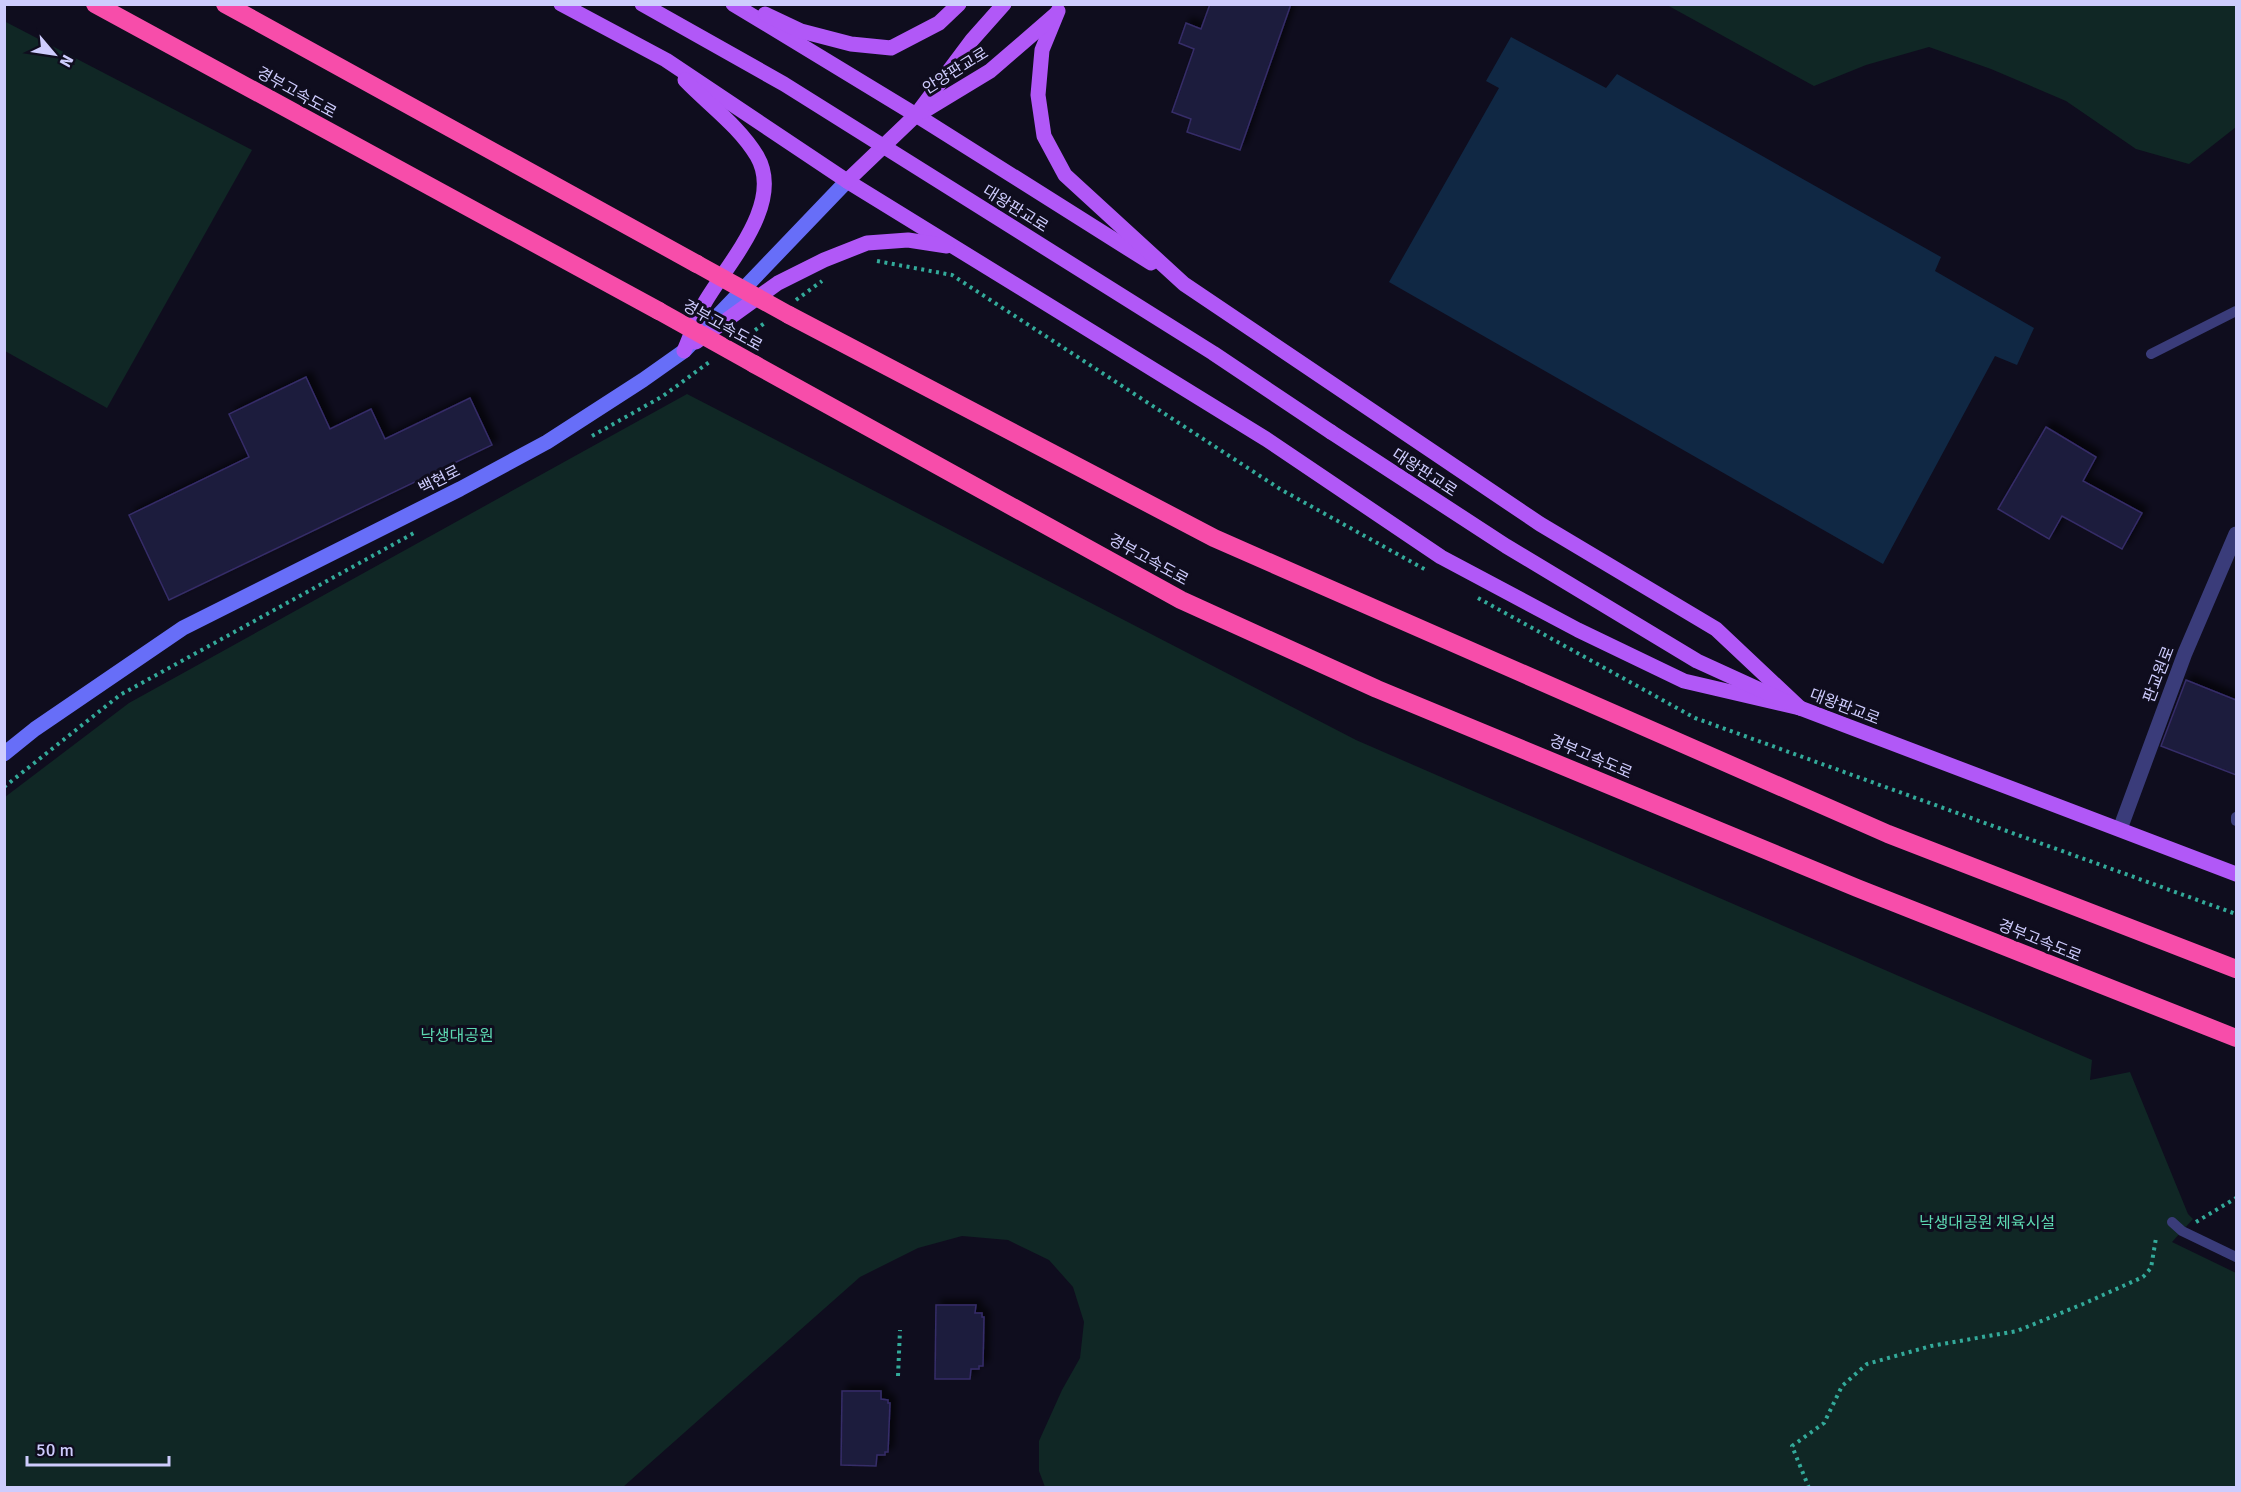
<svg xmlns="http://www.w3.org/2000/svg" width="2241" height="1492" viewBox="0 0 2241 1492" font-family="Signika,'Noto Sans KR',sans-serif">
<defs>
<filter id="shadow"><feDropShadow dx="5.5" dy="-5.5" stdDeviation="3" flood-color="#0009"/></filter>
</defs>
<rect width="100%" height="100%" fill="#0f0d1e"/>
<!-- green -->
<g fill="#102725">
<polygon points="1667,5 2236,5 2236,127 2189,164 2136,149 2066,101 1991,69 1929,47 1866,65 1814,86"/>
<polygon points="4,21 252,150 107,408 5,351"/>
<polygon points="687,394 1356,740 2092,1060 2090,1080 2130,1072 2188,1214 2193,1219 2172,1242 2236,1273 2236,1487 1045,1487 1039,1471 1039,1441 1062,1390 1080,1358 1084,1322 1073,1287 1049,1260 1008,1240 962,1236 918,1248 860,1277 623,1487 5,1488 5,797 129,703"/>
</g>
<!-- water -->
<polygon fill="#102844" points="1511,37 1606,88 1617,74 1941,257 1935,271 2034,328 2017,365 1995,356 1883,564 1389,282 1499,88 1486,81"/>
<!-- building -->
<g fill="#1f1a3e" stroke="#352d68" stroke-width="1.5" filter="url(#shadow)">
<polygon points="1210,4 1291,4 1240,150 1187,132 1191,119 1172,112 1194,49 1179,43 1186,23 1201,29"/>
<polygon points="306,377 330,429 371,409 385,439 470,398 492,445 169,600 129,515 249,457 229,414"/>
<polygon points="2046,427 2096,457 2083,481 2142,513 2122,549 2062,516 2049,539 1998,509"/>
<polygon points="2186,680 2236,700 2236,775 2161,746"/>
<polygon points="936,1305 976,1305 975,1313 982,1313 982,1317 984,1317 983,1366 979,1366 979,1369 971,1369 970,1379 935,1379"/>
<polygon points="842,1391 881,1391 881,1399 888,1400 888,1403 890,1403 888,1452 885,1452 885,1455 877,1455 876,1466 841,1465"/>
</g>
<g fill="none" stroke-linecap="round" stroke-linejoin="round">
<!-- path -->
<g stroke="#33aa9a" stroke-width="4" stroke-dasharray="3 4.5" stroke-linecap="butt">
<polyline points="877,261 952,275 1280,489 1426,570"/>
<polyline points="796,300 822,281"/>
<polyline points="743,339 766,322"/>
<polyline points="592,436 663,396 712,360"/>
<polyline points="1478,598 1695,718 2236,914"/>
<polyline points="4,787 120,695 414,533"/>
<polyline points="2196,1222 2236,1198"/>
<polyline points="898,1376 900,1330"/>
<polyline points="1809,1488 1792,1446 1824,1423 1842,1386 1867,1364 1931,1346 2017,1331 2083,1304 2143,1277 2151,1268 2156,1238"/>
</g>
<!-- lane -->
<g stroke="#3a3c7a" stroke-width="10">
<polyline points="2151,354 2236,311"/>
<polyline points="2236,817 2236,821"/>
<polyline points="2172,1222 2182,1231 2236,1257"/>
</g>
<!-- street -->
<polyline stroke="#3a3c7a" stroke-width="15" points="2120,829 2185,653 2236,534"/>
<!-- secondary -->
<polyline stroke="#676ef8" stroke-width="15" points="4,754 35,729 183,628 460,489 547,442 643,380 684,351 847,181"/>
<!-- primary -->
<g stroke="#b158f7" stroke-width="15">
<polyline points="561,4 666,60 847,181 1266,439 1441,557 1578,630 1684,681 1800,708"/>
<polyline points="733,4 916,115 1151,263"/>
<polyline points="1058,11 1042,50 1038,95 1044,136 1065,175 1184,284 1540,524 1716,629 1800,708"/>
<polyline points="765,14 801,31 851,44 891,48 939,23 959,4"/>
<polyline points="924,111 990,71 1056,14"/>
<polyline points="847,181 916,115 972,40 1004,4"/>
<polyline points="696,342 778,283 824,260 867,243 908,240 947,246"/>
<path d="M684,351C691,335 696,319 704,304C726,265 785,204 757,156C739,126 709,105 685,80"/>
<polyline points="1331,432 1506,546 1697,661 1800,708 2236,874"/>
</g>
<!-- highway -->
<g stroke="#f74daa" stroke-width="18">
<polyline points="95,4 659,311"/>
<polyline points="225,4 697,264"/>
<polyline points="789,315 1214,538 1888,834 2236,969"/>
<polyline points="754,364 1181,600 1377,689 1857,888 2236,1038"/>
</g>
<!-- primary-bridge -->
<polyline stroke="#b158f7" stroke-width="15" points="642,4 784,84 1213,353 1331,432"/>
<!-- highway-bridge -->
<g stroke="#f74daa" stroke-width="18">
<polyline points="697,264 789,315"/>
<polyline points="659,311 754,364"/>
</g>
</g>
<g text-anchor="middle" stroke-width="6" stroke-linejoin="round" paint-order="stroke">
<!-- street labels -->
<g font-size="16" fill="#ceccfd" stroke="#0f0d1e">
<text transform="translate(955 70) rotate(-32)" y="6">안양판교로</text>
<text transform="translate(297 92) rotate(29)" y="6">경부고속도로</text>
<text transform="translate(1016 208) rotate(32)" y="6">대왕판교로</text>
<text transform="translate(723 325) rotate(29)" y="6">경부고속도로</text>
<text transform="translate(1425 472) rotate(33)" y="6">대왕판교로</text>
<text transform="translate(439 479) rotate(-27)" y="6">백현로</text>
<text transform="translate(1149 559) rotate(29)" y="6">경부고속도로</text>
<text transform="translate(2158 674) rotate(-69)" y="6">판교원로</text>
<text transform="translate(1845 706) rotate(21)" y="6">대왕판교로</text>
<text transform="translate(1591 756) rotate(23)" y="6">경부고속도로</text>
<text transform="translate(2040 940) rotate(22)" y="6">경부고속도로</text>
</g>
<!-- park labels -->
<g font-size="16" fill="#5cd8b1" stroke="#0f0d1e">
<text x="457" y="1041">낙생대공원</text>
<text x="1987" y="1228">낙생대공원 체육시설</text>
</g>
</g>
<!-- border -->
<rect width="2241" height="1492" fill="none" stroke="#ceccfd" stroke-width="12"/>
<!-- north arrow -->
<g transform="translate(54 54) rotate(119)" stroke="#0f0d1e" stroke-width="4.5" paint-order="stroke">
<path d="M0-4.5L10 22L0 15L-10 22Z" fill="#ceccfd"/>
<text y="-9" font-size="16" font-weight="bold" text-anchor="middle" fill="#ceccfd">N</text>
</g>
<!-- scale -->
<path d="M27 1456v9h142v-9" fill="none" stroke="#ceccfd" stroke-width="3"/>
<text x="36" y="1456" font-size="18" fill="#ceccfd" stroke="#0f0d1e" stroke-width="4.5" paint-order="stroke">50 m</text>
</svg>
